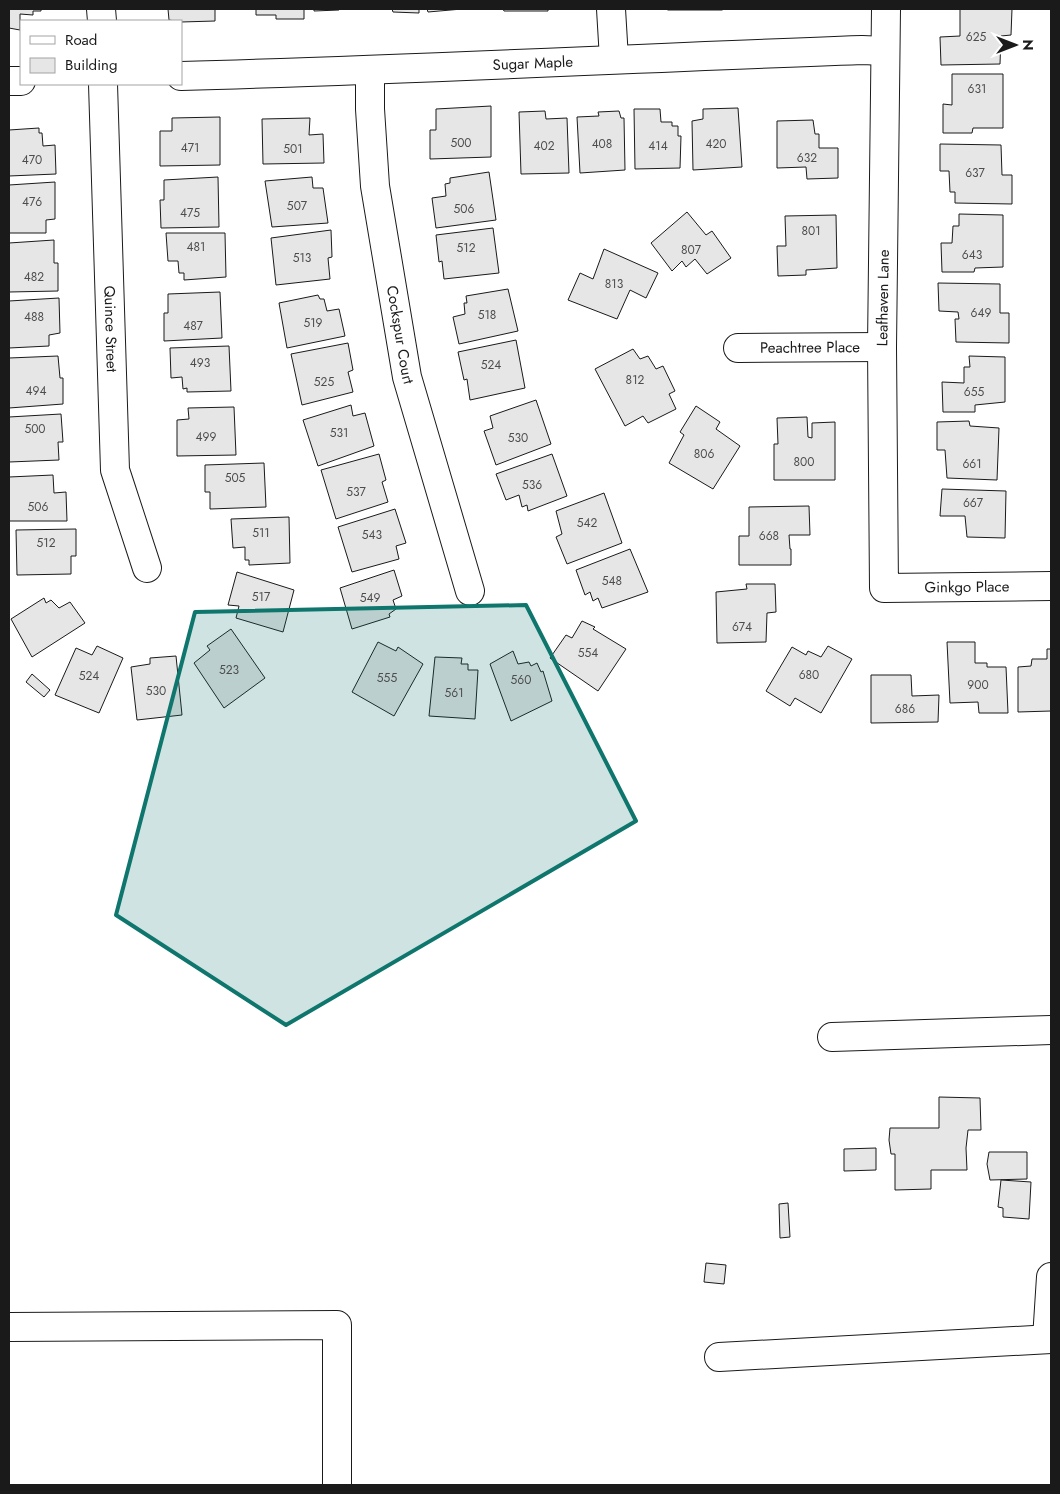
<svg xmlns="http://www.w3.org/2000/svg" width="1060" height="1494" viewBox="0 0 1060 1494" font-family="Jost,sans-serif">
<rect width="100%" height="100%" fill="#fff"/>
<!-- building -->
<g fill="#e6e6e6" stroke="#1a1a1a">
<polygon points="9,9 41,9 41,11 33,11 33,15 20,14 20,30 9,28"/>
<polygon points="168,9 215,9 215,21 181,22 169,20"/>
<polygon points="256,9 304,9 304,19 276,19 276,15 256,15"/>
<polygon points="314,9 339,9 339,10 314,11"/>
<polygon points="392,9 419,9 419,13 393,12"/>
<polygon points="427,9 462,9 428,12"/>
<polygon points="503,9 548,9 548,11 504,11"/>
<rect x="668" y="9" width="54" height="1"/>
<polygon points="960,9 1012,9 1011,35 1001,36 1000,64 941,65 940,37 960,36"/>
<polygon points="952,74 1003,74 1003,128 973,128 972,133 943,133 943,104 952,105"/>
<polygon points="491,106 491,157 430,159 430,130 436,130 436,109"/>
<polygon points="738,108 742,167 693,170 692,121 703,119 703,109"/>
<polygon points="634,109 660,109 661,122 672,122 672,126 678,126 678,136 681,136 680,168 635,169"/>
<polygon points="545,111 546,119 567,118 569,173 521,174 519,112"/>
<polygon points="619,111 621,118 624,118 625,170 580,173 577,117 599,116 598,112"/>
<polygon points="220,117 220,165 160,166 160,131 172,131 172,118"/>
<polygon points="310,118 309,135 323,134 324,163 263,164 262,119"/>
<polygon points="813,120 815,134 819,134 819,148 838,148 838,178 807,179 806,167 777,168 777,121"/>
<polygon points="39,128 39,133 42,133 43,146 55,145 56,174 9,176 9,130"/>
<polygon points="940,144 1001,145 1002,175 1012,175 1012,204 955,203 955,192 950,192 949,171 940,171"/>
<polygon points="489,172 496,220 436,228 432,198 446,196 445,184 450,183 450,178"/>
<polygon points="218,177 219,227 161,228 160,200 164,200 164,180"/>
<polygon points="312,177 313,188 323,188 328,223 272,227 265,181"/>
<polygon points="55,182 55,219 46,220 46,233 9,233 9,185"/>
<polygon points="687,212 706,235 712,231 731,258 707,274 695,259 686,267 682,261 672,271 651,243"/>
<polygon points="959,214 1003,215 1003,267 975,268 974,272 942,272 941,243 952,243 953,226 959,226"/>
<polygon points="836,215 837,268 806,270 806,275 778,276 777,246 786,246 785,216"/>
<polygon points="493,228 499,273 444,279 442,261 439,262 436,235"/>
<polygon points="331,230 332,257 328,258 330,279 276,285 271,238"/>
<polygon points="166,233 225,233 226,277 184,280 184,273 179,273 178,261 168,261"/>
<polygon points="54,240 54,263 58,263 58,291 9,292 9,243"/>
<polygon points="604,249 658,273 646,298 630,290 617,319 568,300 580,273 593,279"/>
<polygon points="938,283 1000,284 1000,313 1009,313 1009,343 956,342 955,319 959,319 958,312 939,311"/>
<polygon points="508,289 518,331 459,344 453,317 465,314 464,303 467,303 466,296"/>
<polygon points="220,292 222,338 164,341 164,313 168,313 168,294"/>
<polygon points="318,295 320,299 324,299 327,311 339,309 345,336 287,348 279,303"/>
<polygon points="59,298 60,333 49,335 49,346 9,348 9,301"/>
<polygon points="516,340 525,388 470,400 467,379 464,380 458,352"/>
<polygon points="348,343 353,370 348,372 353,392 302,405 291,354"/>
<polygon points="229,346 231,391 187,392 187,388 183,389 182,377 171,378 170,348"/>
<polygon points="633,349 640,359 648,356 656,369 663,366 675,391 669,394 676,409 648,423 643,416 625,426 595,369"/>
<polygon points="58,356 60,378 63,378 63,404 9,408 9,358"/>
<polygon points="969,356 1005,357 1005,402 975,405 975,412 943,412 942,382 964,383 964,367 970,367"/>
<polygon points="536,400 551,444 496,465 484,431 493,428 490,416"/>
<polygon points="351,405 353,416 365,413 374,446 318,466 303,420"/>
<polygon points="696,406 720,422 716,429 740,446 713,489 669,463 684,435 680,432"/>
<polygon points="234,407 236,455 177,456 177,420 189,419 188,408"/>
<polygon points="61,414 63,442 58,442 59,460 9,462 9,417"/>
<polygon points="807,417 808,437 812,438 812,423 835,422 835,480 774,480 774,444 778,444 777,418"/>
<polygon points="969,421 970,426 999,428 997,480 947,478 945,450 937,450 937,422"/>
<polygon points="379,454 386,480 382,482 388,502 336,519 321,470"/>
<polygon points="552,454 567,496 528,511 527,505 522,507 519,495 506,500 496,474"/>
<polygon points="264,463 266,507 210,509 210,492 205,492 205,465"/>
<polygon points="53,475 54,493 66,492 67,521 9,521 9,477"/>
<polygon points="942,489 1006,491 1005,538 967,537 965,516 940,516"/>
<polygon points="604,493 622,543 567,564 556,537 562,534 556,511"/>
<polygon points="809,506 810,535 789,535 790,549 791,549 791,565 739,565 739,536 749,536 749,507"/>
<polygon points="395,509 406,543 396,546 399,559 352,572 338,527"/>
<polygon points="289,517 290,563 249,565 249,560 245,560 245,547 233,548 231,519"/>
<polygon points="76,529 76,556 71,556 71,574 17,575 16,530"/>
<polygon points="630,549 648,592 602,608 598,598 593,601 590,592 585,595 576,570"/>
<polygon points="394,570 402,596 393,600 396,609 389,614 390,617 352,629 340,588"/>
<polygon points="237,572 294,590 283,632 236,618 239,606 228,605"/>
<polygon points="746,584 775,584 776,612 767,613 766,642 717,643 716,592 747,589"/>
<polygon points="44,598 46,603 51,600 59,608 70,602 85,623 32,657 11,619"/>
<polygon points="582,621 595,627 593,629 626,649 598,691 550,658 566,635 572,638"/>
<polygon points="231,629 265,678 224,708 194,663 210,650 207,646"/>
<polygon points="378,642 396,651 398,647 423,664 394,716 352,692"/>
<polygon points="947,642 975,642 975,663 987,663 987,667 1006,667 1008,713 979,713 978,702 950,703"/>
<polygon points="97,646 123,658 99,713 55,695 76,648 92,655"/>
<polygon points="828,646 852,659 821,713 795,698 790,706 766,691 792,647 806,655 808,651 821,657"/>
<polygon points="1047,649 1051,649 1051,711 1018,712 1018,667 1031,666 1032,659 1047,659"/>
<polygon points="513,651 518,664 529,662 531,666 537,663 541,672 543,671 552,701 511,721 490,664"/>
<polygon points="176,656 182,715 137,720 131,667 150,664 150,658"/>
<polygon points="435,657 462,658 461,664 468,664 468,670 478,670 475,719 429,716"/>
<polygon points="32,674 50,690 44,697 26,682"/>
<polygon points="871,675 911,675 912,696 939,695 938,722 871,723"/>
<polygon points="939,1097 980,1098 981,1130 968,1130 966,1148 967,1170 931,1170 931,1189 895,1190 895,1154 891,1154 889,1140 890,1128 939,1128"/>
<polygon points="876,1148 876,1170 844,1171 844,1149"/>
<polygon points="989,1152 1027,1152 1027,1179 990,1180 987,1164"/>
<polygon points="1001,1180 1031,1182 1029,1219 1003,1217 1003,1208 998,1207"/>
<polygon points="788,1203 790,1237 780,1238 779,1204"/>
<polygon points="706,1263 726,1265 724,1284 704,1282"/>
</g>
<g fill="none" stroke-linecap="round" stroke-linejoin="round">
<defs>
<g id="minor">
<polyline points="101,9 102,21"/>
<polyline points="611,9 614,59"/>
<path id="s1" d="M886,9L882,347L884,588L1051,586"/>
<path id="s2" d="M370,71V109L375,186L407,377L470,591"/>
<path id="s3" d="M181,76C408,70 635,58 862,50L885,51"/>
<polyline points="9,81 21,81"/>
<path id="s4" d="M103,84L115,470L147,568"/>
<path id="s5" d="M738,348L882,347"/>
<polyline points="832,1037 1051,1030"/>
<polyline points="9,1327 337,1325 337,1485"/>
<polyline points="1047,1339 1051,1277"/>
<polyline points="719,1357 1051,1339"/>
</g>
</defs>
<!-- minor casing -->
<use href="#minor" stroke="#1a1a1a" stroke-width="30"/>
<!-- minor -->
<use href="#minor" stroke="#fff" stroke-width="28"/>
</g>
<!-- marked area -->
<path fill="#0f766e" fill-opacity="0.2" stroke="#0f766e" stroke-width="4" stroke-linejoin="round" d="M526,605L636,821L286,1025L116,915L195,612Z"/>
<g text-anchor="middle" stroke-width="4" stroke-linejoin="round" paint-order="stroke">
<!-- number labels -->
<g font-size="12" fill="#4d4d4d">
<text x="976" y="41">625</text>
<text x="977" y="93">631</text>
<text x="461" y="147">500</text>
<text x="602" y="148">408</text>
<text x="716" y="148">420</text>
<text x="544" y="150">402</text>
<text x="658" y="150">414</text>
<text x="190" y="152">471</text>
<text x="293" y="153">501</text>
<text x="807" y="162">632</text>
<text x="32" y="164">470</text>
<text x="975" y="177">637</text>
<text x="32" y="206">476</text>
<text x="297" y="210">507</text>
<text x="464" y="213">506</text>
<text x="190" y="217">475</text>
<text x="811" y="235">801</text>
<text x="196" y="251">481</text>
<text x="466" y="252">512</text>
<text x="691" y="254">807</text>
<text x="972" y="259">643</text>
<text x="302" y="262">513</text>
<text x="34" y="281">482</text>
<text x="614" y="288">813</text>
<text x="981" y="317">649</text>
<text x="487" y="319">518</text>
<text x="34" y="321">488</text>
<text x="313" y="327">519</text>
<text x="193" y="330">487</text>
<text x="200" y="367">493</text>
<text x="491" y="369">524</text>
<text x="635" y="384">812</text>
<text x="324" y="386">525</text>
<text x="36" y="395">494</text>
<text x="974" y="396">655</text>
<text x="35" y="433">500</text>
<text x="339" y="437">531</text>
<text x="206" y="441">499</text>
<text x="518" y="442">530</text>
<text x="704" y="458">806</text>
<text x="804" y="466">800</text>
<text x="972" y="468">661</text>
<text x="235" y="482">505</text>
<text x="532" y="489">536</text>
<text x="356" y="496">537</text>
<text x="973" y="507">667</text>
<text x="38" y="511">506</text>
<text x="587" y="527">542</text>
<text x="261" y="537">511</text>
<text x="372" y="539">543</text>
<text x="769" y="540">668</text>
<text x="46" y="547">512</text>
<text x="612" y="585">548</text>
<text x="261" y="601">517</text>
<text x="370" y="602">549</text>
<text x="742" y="631">674</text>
<text x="588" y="657">554</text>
<text x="229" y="674">523</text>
<text x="809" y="679">680</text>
<text x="89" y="680">524</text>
<text x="387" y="682">555</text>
<text x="521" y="684">560</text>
<text x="978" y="689">900</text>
<text x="156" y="695">530</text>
<text x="454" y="697">561</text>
<text x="905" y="713">686</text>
</g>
<!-- street labels -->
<g font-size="15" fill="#1a1a1a" stroke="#fff">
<text dy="5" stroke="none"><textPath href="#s3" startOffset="352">Sugar Maple</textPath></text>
<text transform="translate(883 298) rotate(-89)" y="5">Leafhaven Lane</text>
<text dy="5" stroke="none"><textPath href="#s4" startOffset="245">Quince Street</textPath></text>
<text dy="5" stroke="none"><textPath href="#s2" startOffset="266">Cockspur Court</textPath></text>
<text dy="5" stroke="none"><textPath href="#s5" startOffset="72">Peachtree Place</textPath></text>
<text dy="5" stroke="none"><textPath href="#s1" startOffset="662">Ginkgo Place</textPath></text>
</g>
</g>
<!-- border -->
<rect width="1060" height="1494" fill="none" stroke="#1a1a1a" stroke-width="20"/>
<!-- legend -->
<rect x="20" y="20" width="162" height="65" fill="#ffffff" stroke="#a3a3a3"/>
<rect x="30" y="36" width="25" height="8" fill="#ffffff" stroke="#a3a3a3"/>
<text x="65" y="45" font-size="15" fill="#1a1a1a">Road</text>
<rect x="30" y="58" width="25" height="15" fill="#e6e6e6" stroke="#a3a3a3"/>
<text x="65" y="70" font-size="15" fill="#1a1a1a">Building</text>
<!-- north arrow -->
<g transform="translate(1015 45) rotate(90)" stroke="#ffffff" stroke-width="4" paint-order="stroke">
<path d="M0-4L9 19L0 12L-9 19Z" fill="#1a1a1a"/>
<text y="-8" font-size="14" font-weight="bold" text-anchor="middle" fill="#1a1a1a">N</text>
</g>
</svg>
